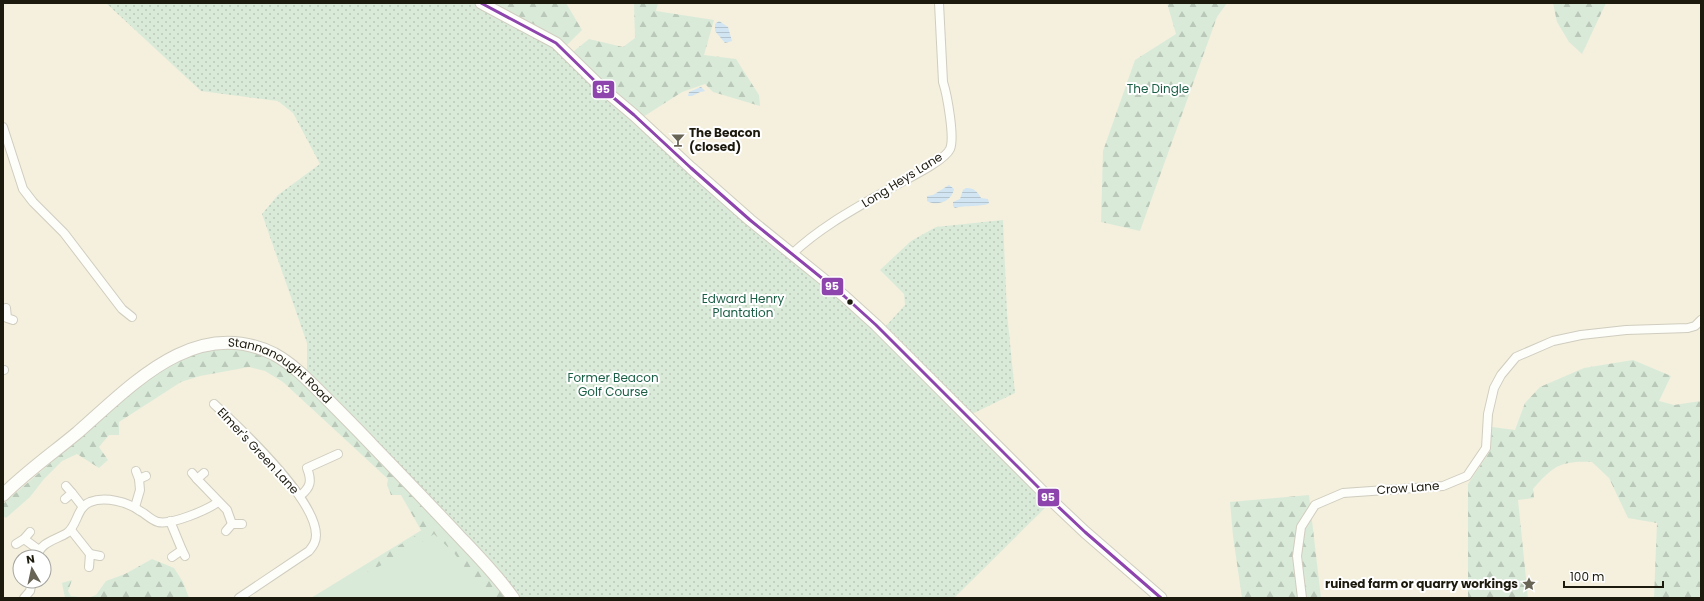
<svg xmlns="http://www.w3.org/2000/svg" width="1704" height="601" viewBox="0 0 1704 601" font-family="Poppins,sans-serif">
<defs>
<pattern id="forest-firs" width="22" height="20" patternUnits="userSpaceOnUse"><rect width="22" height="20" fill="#daead9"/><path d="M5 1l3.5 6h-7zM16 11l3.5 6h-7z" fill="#bac8b9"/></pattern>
<pattern id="park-dots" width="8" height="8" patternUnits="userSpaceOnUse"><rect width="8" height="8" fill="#daead9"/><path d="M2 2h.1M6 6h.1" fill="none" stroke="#bac8b9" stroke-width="1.8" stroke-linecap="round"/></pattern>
<pattern id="water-rules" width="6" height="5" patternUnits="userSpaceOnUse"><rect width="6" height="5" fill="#d1e5f3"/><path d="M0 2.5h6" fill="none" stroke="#b3c4cf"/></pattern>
</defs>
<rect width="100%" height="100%" fill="#f4f0dd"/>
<!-- grass -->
<polygon fill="#daead9" points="440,522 513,598 311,598 420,531"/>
<!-- forest -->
<g fill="url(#forest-firs)">
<polygon points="481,3 566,3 582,30 565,47"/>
<polygon points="634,3 658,3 656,11 714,20 704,55 736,59 759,95 760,106 713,92 705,84 682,92 643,117 569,55 589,39 623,47 635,38"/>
<polygon points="1167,3 1227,3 1217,17 1140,231 1101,222 1103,151 1135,60 1176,34"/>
<polygon points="1553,3 1606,3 1582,54 1569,42 1557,22"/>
<polygon points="239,345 276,356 442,519 509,598 488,598 454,553 434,534 401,556 367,572 362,567 422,532 401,495 391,495 387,485 388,479 283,382 265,371 249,367 200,376 181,382 119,422 119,435 109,435 99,447 108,460 99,468 77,454 62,461 44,479 30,497 6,518 3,516 3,504 156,372 181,356"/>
<path d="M1633,360L1671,376L1659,401L1674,405L1701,401V598H1654L1657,523L1628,518L1609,478L1592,462C1561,461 1554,465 1533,489L1534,498L1518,500L1528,598H1468V484L1490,451L1492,427L1515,430L1525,403L1540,387L1584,368Z"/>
<polygon points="1309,495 1321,598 1242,598 1233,536 1230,502"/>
<polygon points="152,559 174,568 183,582 189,598 65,598 62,583 72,580 68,591 71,596 88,598 96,595 106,581 125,574"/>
</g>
<!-- park -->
<g fill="url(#park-dots)">
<polygon points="106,3 481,3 536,31 841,298 1055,498 954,598 513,598 307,372 307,343 262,214 278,195 320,164 293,113 278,101 201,91"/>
<polygon points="1003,220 1007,313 1015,393 972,414 886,326 905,305 904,294 880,270 911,241 936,227"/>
</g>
<!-- water -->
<g fill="url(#water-rules)">
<polygon points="719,21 728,27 732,41 725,43 715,31 715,24"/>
<polygon points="701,87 705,91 700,92 692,96 688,96 689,92"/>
<path d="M949,185L954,189C952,201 937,207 927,201V196L933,195Z"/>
<path d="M966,188C974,188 977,191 981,198L988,199L989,203C986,207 963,205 955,208L953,206V202L960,199L963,190Z"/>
</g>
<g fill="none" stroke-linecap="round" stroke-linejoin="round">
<defs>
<g id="street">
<polyline points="3,127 23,189 33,202 64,233 122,309 132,317"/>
<path d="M792,254C820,227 856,208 889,189C902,181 944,162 950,149C955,138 947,94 943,82L939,3"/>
<polyline points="6,308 7,318 13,320"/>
<polyline points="3,370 4,370"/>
<path d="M214,404C241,429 316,499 316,535C316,542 313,546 309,551L239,598"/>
<polyline points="136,471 139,479 146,476"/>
<polyline points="192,473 197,479 204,473"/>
<polyline points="197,479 227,510 232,524"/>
<polyline points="72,493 83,507"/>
<path d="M300,496C311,487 312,481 307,468L338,454"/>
<polyline points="65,499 72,493 66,486"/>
<polyline points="135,507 140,490 139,479"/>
<polyline points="170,521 182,550"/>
<polyline points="71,530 90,554"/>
<polyline points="226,531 232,524 242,524"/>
<polyline points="24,539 39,550"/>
<polyline points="16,544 24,539 30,532"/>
<path d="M37,557C40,542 56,540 67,533C78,525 76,508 90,502C105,496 128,502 140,511C146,514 151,520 158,522C172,525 207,510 218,502"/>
<polyline points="172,557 182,550 185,556"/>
<polyline points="89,567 90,554 100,556"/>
<polyline points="24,598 30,591 32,581"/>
<polyline points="1302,598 1297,556 1301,527 1315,505 1343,493 1443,486 1467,476 1486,448 1488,414 1494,388 1501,375 1516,357 1553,341 1581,335 1626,330 1688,328 1695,326 1701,320"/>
</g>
<polyline id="secondary" points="481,3 556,43 602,88 634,115 691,168 750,220 844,296 876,325 1049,498 1085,532 1161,598"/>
<g id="primary">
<path id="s1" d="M3,495C26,472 53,453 77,433C132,385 195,315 274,354C294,365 310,382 325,397C341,413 357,429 372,445C401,475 430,505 458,535C477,555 497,575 513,598"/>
</g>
</defs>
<!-- street casing -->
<use href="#street" stroke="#d0cdbf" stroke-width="10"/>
<!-- secondary casing -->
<use href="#secondary" stroke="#d0cdbf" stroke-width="13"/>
<!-- primary casing -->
<use href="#primary" stroke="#d0cdbf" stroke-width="14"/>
<!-- street -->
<use href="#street" stroke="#fdfdfa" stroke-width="8"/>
<!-- secondary -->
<use href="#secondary" stroke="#fdfdfa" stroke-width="11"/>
<!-- primary -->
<use href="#primary" stroke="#fdfdfa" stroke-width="12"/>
<defs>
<polyline id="bus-1" points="481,3 556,43 602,88 634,115 691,168 750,220 844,296 876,325 1049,498 1085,532 1161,598"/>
</defs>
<!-- bus-1 casing -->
<use href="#bus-1" stroke="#fff" stroke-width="6"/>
<!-- bus-1 -->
<use href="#bus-1" stroke="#8e44ad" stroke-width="3"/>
</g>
<!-- icons -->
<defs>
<symbol id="bar-bare" viewBox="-9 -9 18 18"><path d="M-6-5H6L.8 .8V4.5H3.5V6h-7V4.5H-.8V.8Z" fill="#686456" stroke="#fff" stroke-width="2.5" paint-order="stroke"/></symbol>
<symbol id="sight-bare" viewBox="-9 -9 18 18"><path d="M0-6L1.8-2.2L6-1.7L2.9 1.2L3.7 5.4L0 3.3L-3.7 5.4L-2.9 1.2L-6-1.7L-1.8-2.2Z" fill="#686456" stroke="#fff" stroke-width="2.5" paint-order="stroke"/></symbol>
</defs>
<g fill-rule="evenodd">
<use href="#bar-bare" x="668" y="130" width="20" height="20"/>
<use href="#sight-bare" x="1519" y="574" width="20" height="20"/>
</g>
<!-- markers -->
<circle fill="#1c190d" stroke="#fff" stroke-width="1.5" cx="850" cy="302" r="3.5"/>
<g text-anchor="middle" stroke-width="4" stroke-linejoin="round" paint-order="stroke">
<!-- park labels -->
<g font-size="12" fill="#1a5f45" stroke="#fff">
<text x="1158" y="93">The Dingle</text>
<text x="743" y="303">Edward Henry<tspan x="743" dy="14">Plantation</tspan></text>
<text x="613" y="382">Former Beacon<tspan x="613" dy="14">Golf Course</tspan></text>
</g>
<!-- poi labels -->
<g font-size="12" font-weight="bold" fill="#1c190d" stroke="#fff" text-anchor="start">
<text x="689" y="137">The Beacon<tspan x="689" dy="14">(closed)</tspan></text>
<text x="1518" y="588" text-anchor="end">ruined farm or quarry workings</text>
</g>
<!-- street labels -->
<g font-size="12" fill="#1c190d" stroke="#fff">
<text transform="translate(902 180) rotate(-32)" y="4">Long Heys Lane</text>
<text dy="4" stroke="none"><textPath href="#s1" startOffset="337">Stannanought Road</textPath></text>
<text transform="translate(258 451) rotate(47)" y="4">Elmer's Green Lane</text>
<text transform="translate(1408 488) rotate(-4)" y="4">Crow Lane</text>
</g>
</g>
<g stroke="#fff" stroke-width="1.5">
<rect x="592" y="80" width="23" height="19" rx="4" fill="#8e44ad"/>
<rect x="821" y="277" width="23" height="19" rx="4" fill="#8e44ad"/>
<rect x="1037" y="488" width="23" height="19" rx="4" fill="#8e44ad"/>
</g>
<g font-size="11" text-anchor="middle" font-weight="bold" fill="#fff">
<text x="603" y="93">95</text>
<text x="832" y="290">95</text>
<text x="1048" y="501">95</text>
</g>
<!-- border -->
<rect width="1704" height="601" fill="none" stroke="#1c190d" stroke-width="8"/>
<!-- north arrow -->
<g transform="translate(32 569) rotate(351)"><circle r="19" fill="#ffffff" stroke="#a4a39e"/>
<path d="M0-3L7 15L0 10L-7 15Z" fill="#686456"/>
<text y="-6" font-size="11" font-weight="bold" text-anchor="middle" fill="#1c190d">N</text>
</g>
<!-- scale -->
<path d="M1564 581v6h99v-6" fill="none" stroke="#1c190d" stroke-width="2"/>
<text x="1570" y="581" font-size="12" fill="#1c190d" stroke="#ffffff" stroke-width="3" paint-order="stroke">100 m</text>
</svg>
